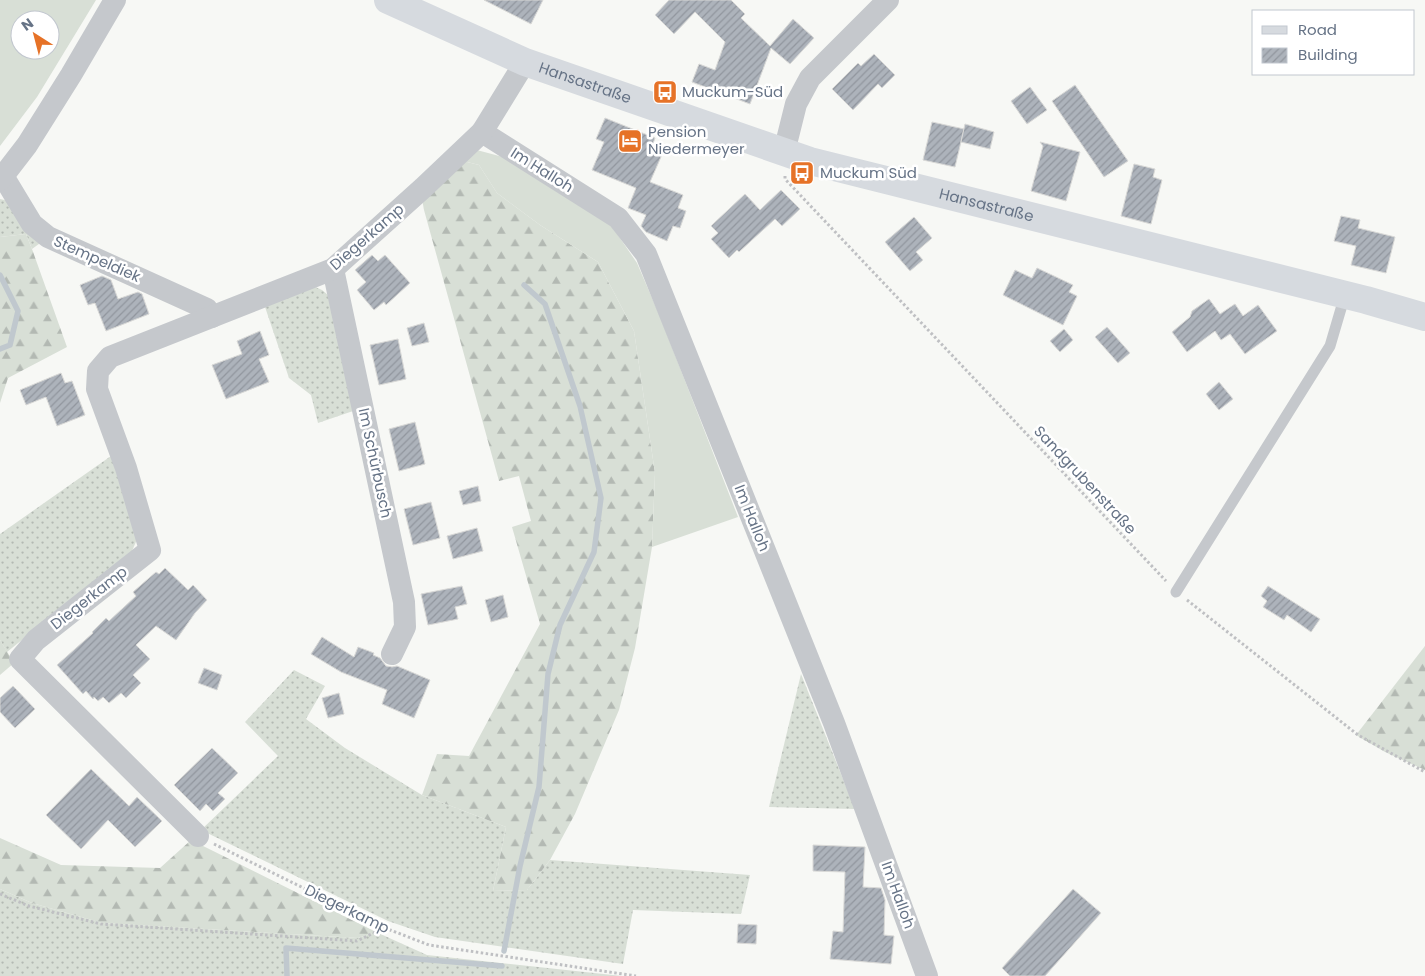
<svg xmlns="http://www.w3.org/2000/svg" width="1425" height="976" viewBox="0 0 1425 976" font-family="Poppins,sans-serif">
<defs>
<pattern id="grass-dots" width="8" height="8" patternUnits="userSpaceOnUse" patternTransform="scale(1.25)"><rect width="8" height="8" fill="#d8dfd6"/><path d="M2 2h.1M6 6h.1" fill="none" stroke="#b3b9b3" stroke-width="1.8" stroke-linecap="round"/></pattern>
<pattern id="forest-firs" width="22" height="20" patternUnits="userSpaceOnUse" patternTransform="scale(1.25)"><rect width="22" height="20" fill="#d8dfd6"/><path d="M5 1l3.5 6h-7zM16 11l3.5 6h-7z" fill="#b3b9b3"/></pattern>
<pattern id="building-hatch" width="6" height="6" patternUnits="userSpaceOnUse" patternTransform="scale(1.25)"><rect width="6" height="6" fill="#adb3bb"/><path d="M-1 1l2-2M0 6l6-6M5 7l2-2" fill="none" stroke="#91969e"/></pattern>
</defs>
<rect width="100%" height="100%" fill="#f7f8f5"/>
<!-- grass -->
<g fill="url(#grass-dots)">
<polygon points="0,199 9,201 43,241 32,249 26,234 0,237"/>
<polygon points="313,286 322,290 328,295 356,410 318,423 311,395 289,378 264,304"/>
<polygon points="111,456 138,537 132,551 7,652 0,640 0,534"/>
<polygon points="294,670 325,686 306,719 345,748 422,795 506,827 493,891 527,890 550,860 750,875 741,914 633,910 623,964 435,937 388,921 201,830 278,756 245,722"/>
<polygon points="801,674 855,809 769,807"/>
<polygon points="0,889 32,903 102,923 358,938 376,932 427,955 622,976 0,976"/>
</g>
<!-- forest -->
<g fill="url(#forest-firs)">
<polygon points="463,161 479,165 497,193 540,225 598,262 634,331 655,473 652,547 635,648 619,710 575,814 550,860 527,890 493,891 506,827 422,795 437,754 469,756 540,624 512,527 531,521 519,476 499,481 424,210 422,199"/>
<polygon points="26,234 32,249 67,347 8,378 0,403 0,237"/>
<polygon points="0,640 14,663 0,675"/>
<polygon points="1425,646 1425,770 1385,752 1356,735"/>
<polygon points="0,838 61,865 160,868 191,840 376,932 358,938 102,923 32,903 0,889"/>
</g>
<!-- garden -->
<g fill="#d8dfd6" fill-rule="evenodd">
<path d="M0,0H96L37,97L0,146ZM20,20H50V50H20Z"/>
<polygon points="473,149 503,157 611,225 637,263 661,319 738,517 652,547 655,473 634,331 598,262 540,225 497,193 479,165 463,161"/>
</g>
<g fill="none" stroke-linecap="round" stroke-linejoin="round">
<!-- stream -->
<g stroke="#c0c8ce" stroke-width="5.5">
<polyline points="0,275 18,311 10,345 0,349"/>
<polyline points="504,951 520,866 539,787 548,674 560,625 594,552 601,498 580,406 545,304 524,285"/>
<polyline points="287,976 286,948 502,966"/>
</g>
</g>
<!-- building -->
<g fill="url(#building-hatch)" stroke="#d9d9d7">
<polygon points="484,0 543,0 531,24"/>
<polygon points="669,0 731,0 745,14 741,18 770,46 793,19 814,38 790,64 771,48 750,104 692,82 699,64 715,70 725,42 695,12 674,34 655,15"/>
<polygon points="874,54 895,75 882,88 878,84 853,110 832,89 858,63 861,66"/>
<polygon points="1075,85 1128,161 1104,177 1052,101"/>
<polygon points="1030,87 1047,110 1027,124 1011,101"/>
<polygon points="605,118 655,138 652,146 664,150 650,182 683,195 678,208 686,211 680,228 673,226 667,241 646,232 641,226 646,215 628,208 636,188 592,170 604,142 596,139"/>
<polygon points="932,122 964,129 955,167 923,160"/>
<polygon points="965,124 994,132 990,149 961,142"/>
<polygon points="1040,142 1080,152 1066,201 1031,191 1043,146"/>
<polygon points="1134,164 1155,169 1153,177 1162,180 1151,224 1121,216"/>
<polygon points="781,190 800,209 782,226 775,219 739,252 737,250 729,258 711,239 718,233 711,226 745,194 760,210"/>
<polygon points="1341,216 1360,220 1358,228 1395,237 1386,273 1351,265 1356,246 1334,241"/>
<polygon points="914,217 932,238 916,252 923,260 910,271 885,242"/>
<polygon points="372,255 378,261 385,255 410,283 386,305 384,302 374,310 357,290 366,282 355,270"/>
<polygon points="1037,268 1073,285 1069,292 1077,296 1063,325 1003,295 1015,270 1032,278"/>
<polygon points="102,276 111,280 118,299 138,292 142,294 149,314 106,331 95,303 88,305 80,285"/>
<polygon points="1209,299 1220,314 1235,304 1243,316 1258,305 1277,331 1245,354 1230,334 1221,340 1215,331 1187,352 1172,332 1190,317 1192,311"/>
<polygon points="424,323 429,342 412,346 407,328"/>
<polygon points="1107,327 1130,353 1118,363 1095,337"/>
<polygon points="1064,329 1073,340 1060,352 1050,341"/>
<polygon points="260,331 269,355 259,359 269,382 226,399 212,365 242,354 237,341"/>
<polygon points="398,339 406,379 379,385 370,345"/>
<polygon points="61,373 65,383 72,381 85,415 57,426 46,397 26,405 20,390"/>
<polygon points="1219,382 1233,399 1219,410 1206,394"/>
<polygon points="415,422 425,464 399,471 389,429"/>
<polygon points="478,486 481,501 463,505 459,491"/>
<polygon points="431,502 440,538 413,545 404,509"/>
<polygon points="477,528 483,551 453,559 447,536"/>
<polygon points="165,568 188,590 193,585 207,600 195,613 176,640 156,626 136,645 150,659 133,675 141,683 126,698 121,693 109,703 103,697 98,701 94,697 93,699 86,691 83,694 57,665 93,633 92,632 106,618 109,621 136,596 133,592 156,572 159,574"/>
<polygon points="462,586 467,604 455,607 458,619 428,625 421,594"/>
<polygon points="1268,586 1320,619 1311,632 1287,615 1284,620 1263,607 1267,601 1261,596"/>
<polygon points="503,595 508,617 491,622 485,600"/>
<polygon points="322,637 354,657 358,647 374,653 373,655 380,658 386,666 392,667 397,666 430,680 414,718 382,704 387,690 341,672 311,654"/>
<polygon points="204,668 222,675 217,690 198,683"/>
<polygon points="13,686 35,709 15,728 0,712 0,698"/>
<polygon points="339,693 344,714 328,718 322,698"/>
<polygon points="212,748 238,773 218,793 225,799 213,811 206,804 200,811 174,785"/>
<polygon points="91,769 129,806 137,797 162,821 135,847 108,820 81,849 46,815"/>
<polygon points="813,845 865,847 863,887 881,888 885,900 884,935 894,936 891,964 830,959 833,931 843,932 845,872 813,871"/>
<polygon points="1073,889 1101,913 1045,976 1010,976 1002,968"/>
<polygon points="738,924 757,925 756,944 737,943"/>
</g>
<g fill="none" stroke-linecap="round" stroke-linejoin="round">
<!-- path -->
<g stroke="#bfc0c3" stroke-width="3" stroke-dasharray="2.5 2.5" stroke-linecap="butt">
<polyline points="785,176 785,179 1166,581"/>
<polyline points="1187,600 1358,735 1425,772"/>
<polyline points="214,844 385,928 429,945 636,976"/>
<polyline points="0,894 29,906 101,924 357,941 384,928"/>
</g>
<!-- lane -->
<polyline stroke="#c5c8cc" stroke-width="11" points="1176,592 1330,346 1345,295"/>
<!-- street -->
<g stroke="#c5c8cc" stroke-width="22">
<polyline points="482,132 618,218 646,254 834,723 927,976"/>
<polyline points="784,152 796,104 810,78 888,0"/>
<polyline points="3,176 32,224 48,237 207,309 212,317"/>
<polyline points="0,180 27,145 71,75 115,0"/>
<polyline points="333,269 404,602 405,627 392,654"/>
<polyline points="198,836 20,659 36,640 150,550 126,468 97,389 98,371 110,357 333,269 423,188 482,132 525,62"/>
</g>
<!-- secondary -->
<path stroke="#d6dadf" stroke-width="28" id="s1" d="M388,0L525,62L810,161L1366,300L1425,317"/>
</g>
<!-- icons -->
<defs>
<symbol id="bus-square" viewBox="-11 -11 22 22"><rect x="-9" y="-9" width="18" height="18" rx="4" fill="#e67227" stroke="#fff"/><path d="M-5-6H5V4H4V6H2V4H-2V6H-4V4H-5ZM-3.5-4V0h7V-4ZM-3.5 1.2v1.5H-2V1.2ZM2 1.2v1.5H3.5V1.2Z" fill="#fff"/></symbol>
<symbol id="hotel-square" viewBox="-11 -11 22 22"><rect x="-9" y="-9" width="18" height="18" rx="4" fill="#e67227" stroke="#fff"/><path d="M-6-4.5h1.5V1H6V5H4.5V3h-9V5H-6ZM-4 0a1.8 1.8 0 1 1 3.6 0ZM.5 0V-2.5h3Q6-2.5 6 0Z" fill="#fff"/></symbol>
</defs>
<g fill-rule="evenodd">
<use href="#bus-square" x="651" y="78" width="28" height="28"/>
<use href="#hotel-square" x="616" y="127" width="28" height="28"/>
<use href="#bus-square" x="788" y="159" width="28" height="28"/>
</g>
<g text-anchor="middle" stroke-width="5" stroke-linejoin="round" paint-order="stroke">
<!-- street labels -->
<g font-size="15" fill="#667386" stroke="#fff">
<text dy="5" stroke="none"><textPath href="#s1" startOffset="214">Hansastraße</textPath></text>
<text transform="translate(542 170) rotate(32)" y="5">Im Halloh</text>
<text dy="5" stroke="none"><textPath href="#s1" startOffset="634">Hansastraße</textPath></text>
<text transform="translate(367 237) rotate(-41)" y="5">Diegerkamp</text>
<text transform="translate(97 259) rotate(24)" y="5">Stempeldiek</text>
<text transform="translate(375 463) rotate(78)" y="5">Im Schürbusch</text>
<text transform="translate(1085 480) rotate(47)" y="5">Sandgrubenstraße</text>
<text transform="translate(752 518) rotate(68)" y="5">Im Halloh</text>
<text transform="translate(89 598) rotate(-38)" y="5">Diegerkamp</text>
<text transform="translate(898 895) rotate(70)" y="5">Im Halloh</text>
<text transform="translate(347 909) rotate(26)" y="5">Diegerkamp</text>
</g>
<!-- poi labels -->
<g font-size="15" fill="#667386" stroke="#fff" text-anchor="start">
<text x="682" y="97">Muckum-Süd</text>
<text x="648" y="137">Pension<tspan x="648" dy="17">Niedermeyer</tspan></text>
<text x="820" y="178">Muckum Süd</text>
</g>
</g>
<!-- legend -->
<rect x="1252" y="10" width="162" height="65" fill="#ffffff" stroke="#c2c7cf"/>
<rect x="1262" y="26" width="25" height="8" fill="#d6dadf" stroke="#c2c7cf"/>
<text x="1298" y="35" font-size="15" fill="#667386">Road</text>
<rect x="1262" y="48" width="25" height="15" fill="url(#building-hatch)" stroke="#c2c7cf"/>
<text x="1298" y="60" font-size="15" fill="#667386">Building</text>
<!-- north arrow -->
<g transform="translate(35 35) rotate(324)"><circle r="24" fill="#ffffff" stroke="#c2c7cf"/>
<path d="M0-4L9 19L0 12L-9 19Z" fill="#e67227"/>
<text y="-8" font-size="14" font-weight="bold" text-anchor="middle" fill="#667386">N</text>
</g>
</svg>
